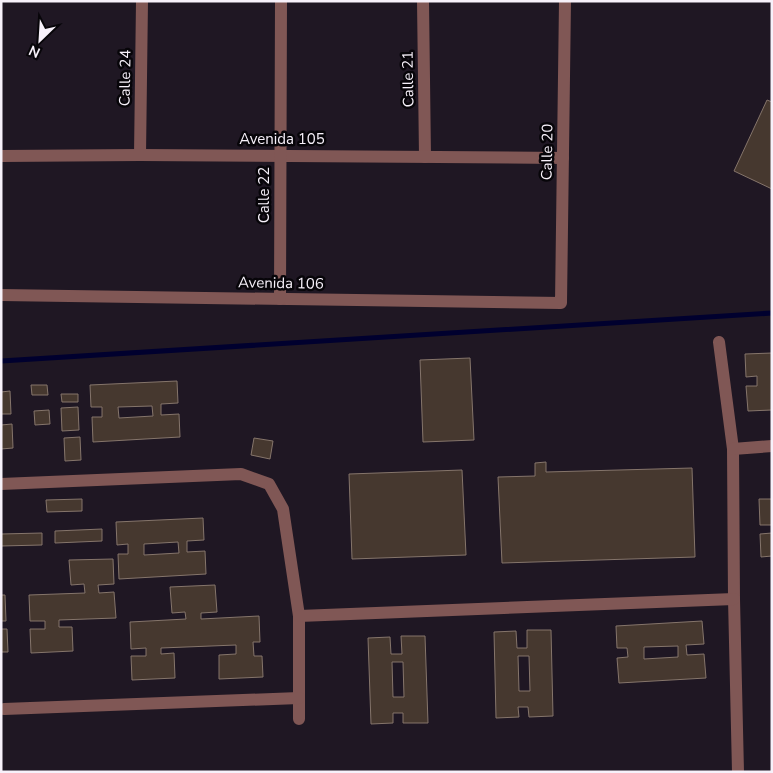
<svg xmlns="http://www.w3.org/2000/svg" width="773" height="773" viewBox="0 0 773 773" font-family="'Nunito Sans',sans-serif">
<rect width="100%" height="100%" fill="#1f1723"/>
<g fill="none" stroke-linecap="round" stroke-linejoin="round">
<!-- stream -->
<polyline stroke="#00002e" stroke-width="5" points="1,361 772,313"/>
</g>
<!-- building -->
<g fill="#46382f" stroke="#85756b" fill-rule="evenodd">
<polygon points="767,100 772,102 772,189 734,171"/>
<polygon points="772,353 772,410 748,411 746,386 757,386 757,376 746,377 745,354"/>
<polygon points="470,358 474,440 423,442 420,360"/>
<path d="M177,381L178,403L161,404V415L179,414L180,437L93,442L92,417H102V407H91L90,385ZM152,406L153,416L119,418L118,407Z"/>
<polygon points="31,385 47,385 48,395 32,395"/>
<polygon points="10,391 11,414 1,414 1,392"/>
<polygon points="61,394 78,394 78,402 62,402"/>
<polygon points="78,407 79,430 62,431 61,408"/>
<polygon points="49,410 50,424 35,425 34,411"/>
<polygon points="12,424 13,448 1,449 1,425"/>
<polygon points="80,437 81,460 65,461 64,438"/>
<polygon points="254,438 273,441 270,459 251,455"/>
<polygon points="546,462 546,472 692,468 695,557 502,563 498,477 535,476 535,463"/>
<polygon points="462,470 466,555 352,559 349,474"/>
<polygon points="82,499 82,511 47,512 46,500"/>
<polygon points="759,499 772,499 772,525 760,525"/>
<path d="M203,518L204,540L187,541V552L205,551L206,574L119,579L118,554H128V544L117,545L116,522ZM178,542L179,553L144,555V544Z"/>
<polygon points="102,529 102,541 55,543 55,531"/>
<polygon points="42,533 42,545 1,546 1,534"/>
<polygon points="772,533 772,556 761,557 760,534"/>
<polygon points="113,559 114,584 98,585 99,593 114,592 116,618 59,620 59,627 72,627 73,651 31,653 30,629 45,629 45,621 30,621 29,595 85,593 84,584 71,585 69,560"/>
<polygon points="215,585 217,612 201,613 201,619 259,616 260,642 253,642 254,656 262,656 263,677 219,679 219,655 236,654 236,645 161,648 161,654 174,653 175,678 132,680 131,656 146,656 146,648 131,649 130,622 186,619 185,612 172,613 170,587"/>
<polygon points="1,595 5,595 6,621 1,621"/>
<path d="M702,621L704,644L686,645L687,655L704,654L706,678L619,683L617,658L628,657L627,648H617L616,626ZM678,646V657L644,659V647Z"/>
<polygon points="1,629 7,629 8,652 1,652"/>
<path d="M527,630H551L553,716L529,717L528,707H518L519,717L496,718L494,632L516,631L517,648H527ZM518,656H529L530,691H519Z"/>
<path d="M401,636H425L428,723H403V713H393V723L371,724L368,638L390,637L391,654H402ZM392,662H403L404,697H393Z"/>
</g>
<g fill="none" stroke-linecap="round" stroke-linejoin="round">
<!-- minor -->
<g stroke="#805755" stroke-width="12">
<polyline points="423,1 425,157"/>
<polyline points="140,155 142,1"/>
<polyline points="1,156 140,155 563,158"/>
<polyline points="1,295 561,303 565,1"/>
<polyline points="280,299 281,1"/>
<polyline points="719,342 733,449 734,599 738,772"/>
<polyline points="733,449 772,446"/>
<polyline points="1,484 241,474 269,484 283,509 299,616 299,719"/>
<polyline points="299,616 734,599"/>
<polyline points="4,709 299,698"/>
</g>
</g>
<g text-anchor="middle" stroke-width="5" stroke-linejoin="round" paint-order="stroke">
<!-- street labels -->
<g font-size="15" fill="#f7f1fa" stroke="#070509">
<text transform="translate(125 78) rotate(-89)" y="5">Calle 24</text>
<text transform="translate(408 79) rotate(-91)" y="5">Calle 21</text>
<text x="282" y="144">Avenida 105</text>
<text transform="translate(547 152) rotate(-89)" y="5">Calle 20</text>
<text transform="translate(264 195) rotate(-90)" y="5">Calle 22</text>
<text transform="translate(281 283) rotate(1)" y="5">Avenida 106</text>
</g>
</g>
<!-- border -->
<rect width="773" height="773" fill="none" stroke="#f7f1fa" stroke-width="5"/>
<!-- north arrow -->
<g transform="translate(40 40) rotate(205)" stroke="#070509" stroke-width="4" paint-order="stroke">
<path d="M0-4L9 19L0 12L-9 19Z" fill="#f7f1fa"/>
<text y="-8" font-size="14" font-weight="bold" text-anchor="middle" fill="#f7f1fa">N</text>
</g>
</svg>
